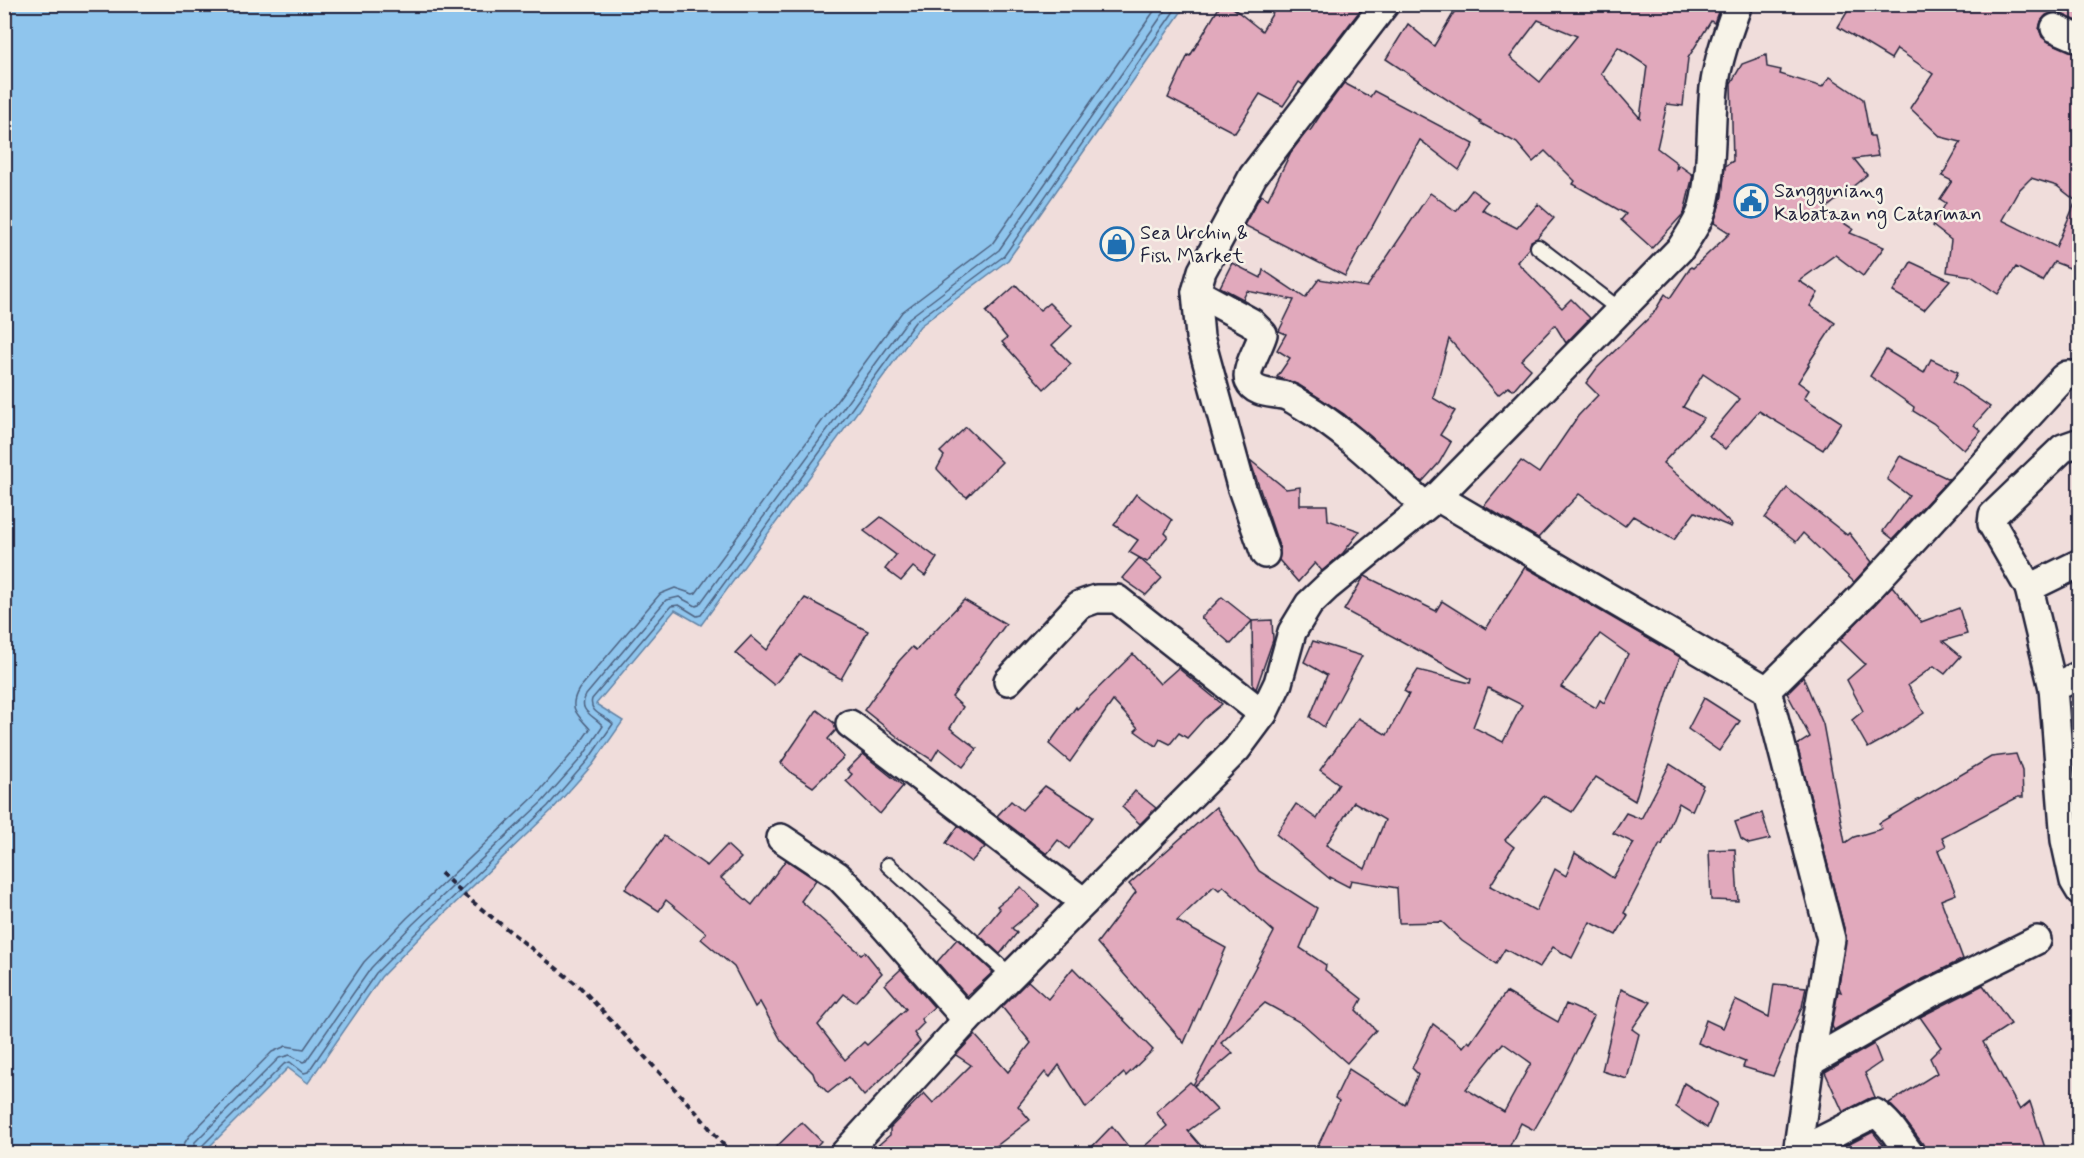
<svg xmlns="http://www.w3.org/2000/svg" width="2084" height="1158" viewBox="0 0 2084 1158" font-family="Mynerve,sans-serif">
<rect width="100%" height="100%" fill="#f0dddb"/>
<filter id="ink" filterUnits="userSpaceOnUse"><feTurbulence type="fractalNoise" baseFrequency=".0167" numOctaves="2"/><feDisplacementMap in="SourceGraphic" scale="12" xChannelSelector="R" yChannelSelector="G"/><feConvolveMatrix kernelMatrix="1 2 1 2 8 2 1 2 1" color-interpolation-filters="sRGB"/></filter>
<g filter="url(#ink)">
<!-- water -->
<polygon fill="#8fc5ed" stroke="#6384a6" stroke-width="1.5" points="5,4 1186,4 1186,5 1008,260 920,326 701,625 675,610 596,704 623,721 593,764 552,810 423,934 381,977 308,1083 288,1068 203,1153 5,1154"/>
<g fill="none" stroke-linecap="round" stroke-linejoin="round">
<!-- shore -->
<g stroke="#4e6382" stroke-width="1.5">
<path d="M183,1154L184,1144L189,1136L272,1052L286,1046L304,1049L364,962L407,918L536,795L575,750L590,729C578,715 567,709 579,689L660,594L675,588L693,594L696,593L902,312L992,244L1159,4"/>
<path d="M192,1154L195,1142L279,1058L290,1055L303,1062L306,1061L371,968L413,924L543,801L583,756L603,726C594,715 577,712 586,695L666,600L679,597L696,606L699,605L909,318L999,250L1170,4"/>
<path d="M199,1154L201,1147L284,1064L290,1062L304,1073L308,1072L376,973L419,930L548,806L588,760L613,724C606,716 588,713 592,699L671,606L679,605L697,616L701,615L915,322L1004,256L1179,4"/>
</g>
</g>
<!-- building -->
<g fill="#e1a9bc" stroke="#22223b" stroke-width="1.5" fill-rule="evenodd">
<polygon points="1221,4 1228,4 1262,31 1278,4 1365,4 1303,85 1299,82 1283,106 1260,94 1235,133 1168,98 1188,55 1190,56"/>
<path d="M1459,4H1721L1714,23L1711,21L1688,58L1683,106L1667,104L1657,148L1677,163L1676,170L1679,165L1693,175L1684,213L1652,248L1621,220L1626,214L1573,184L1575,181L1545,151L1533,162L1517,143L1480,123L1481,122L1386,59L1408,24L1434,46ZM1538,20L1577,36L1540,82L1510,57ZM1618,47L1647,66L1640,118L1601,73Z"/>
<path d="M1852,4H2079V22L2061,14L2053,12L2046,15L2041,21L2039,29L2042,37L2049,42L2079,54V260L2075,270L2054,262L2042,281L2016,267L1998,294L1971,276L1947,272L1951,240L1933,226L1946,203L1940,199L1952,181L1942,176L1961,142L1941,137L1910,108L1933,74L1897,49L1891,59L1838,27ZM2031,178L2057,186L2076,201L2056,247L2002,220L2019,190Z"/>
<polygon points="1766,55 1767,67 1781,70 1780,74 1822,87 1830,77 1863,99 1870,136 1874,136 1878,156 1854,159 1867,175 1824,210 1853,229 1850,233 1884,247 1863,276 1835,255 1799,281 1818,293 1810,306 1835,323 1808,364 1809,365 1798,382 1809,390 1804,398 1841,422 1823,450 1759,411 1725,449 1709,436 1740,399 1703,374 1683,407 1704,418 1663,463 1689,485 1732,525 1731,527 1695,512 1674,540 1633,516 1625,526 1579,494 1538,538 1484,506 1521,461 1539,473 1578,416 1598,395 1586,383 1597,368 1653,314 1665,294 1670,298 1691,267 1693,268 1730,233 1714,223 1722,196 1725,166 1733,161 1731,83 1742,64"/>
<polygon points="1344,83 1370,97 1374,91 1474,144 1459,170 1420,140 1345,276 1244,225 1261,195 1268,199 1291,152 1308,130 1310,131 1321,114"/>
<polygon points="1472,190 1488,202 1482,210 1517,228 1538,204 1554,218 1537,238 1531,241 1529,248 1517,262 1562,308 1571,299 1590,318 1566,343 1555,325 1521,360 1531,369 1513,390 1508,387 1498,395 1449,339 1433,398 1455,411 1440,435 1451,442 1439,463 1422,482 1344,414 1299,385 1277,377 1290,358 1277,350 1286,334 1279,331 1294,300 1247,291 1243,299 1220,287 1232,263 1261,278 1263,270 1305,298 1319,279 1367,287 1430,193 1456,211"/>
<polygon points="1911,262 1950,280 1924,310 1893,292"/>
<polygon points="1016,285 1040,310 1049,303 1072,326 1052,345 1071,364 1044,389 1002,342 1007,338 986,312"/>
<polygon points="1886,350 1924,373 1931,359 1958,372 1953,382 1990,407 1974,425 1981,431 1964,450 1933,423 1913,411 1914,407 1870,376"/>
<polygon points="966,427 1002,462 967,497 958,491 937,469 944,456 940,452"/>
<polygon points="1900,456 1949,479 1893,539 1883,531 1909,496 1887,479"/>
<polygon points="1250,460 1286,489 1300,487 1300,505 1327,505 1328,520 1360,531 1343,553 1322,571 1315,563 1298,582 1279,560 1280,549"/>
<polygon points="1787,488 1847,535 1849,533 1872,562 1854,582 1803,533 1796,542 1765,518"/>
<polygon points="1136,494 1172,520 1165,533 1168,536 1147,562 1129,552 1138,540 1114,525"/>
<polygon points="881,517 937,558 925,576 913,567 901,581 885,569 896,555 864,531"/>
<polygon points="1139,558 1162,578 1146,595 1122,578"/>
<path d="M1525,567L1680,657L1670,684L1635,801L1596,777L1572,812L1544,796L1505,840L1514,847L1490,886L1536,911L1555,869L1566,876L1575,853L1613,878L1634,843L1613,833L1626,813L1641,819L1670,764L1703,785L1692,811L1679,803L1662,845L1660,844L1624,913L1628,915L1616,935L1590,922L1572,958L1553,947L1539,968L1505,949L1496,964L1462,941L1442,922L1399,923L1397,888L1351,880L1349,887L1330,877V879L1276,834L1296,804L1317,819L1339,784L1320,770L1358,718L1387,735L1409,694L1404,691L1418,670L1470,683L1471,679L1344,610L1363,578L1365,576L1436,611L1442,601L1486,629ZM1600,634L1628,654L1604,703L1600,700L1596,708L1561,687ZM1488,688L1522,705L1503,742L1473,727ZM1354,802L1385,820L1365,869L1326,845Z"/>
<polygon points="1892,586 1921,622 1959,608 1967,634 1943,641 1961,656 1945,674 1934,666 1908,685 1924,713 1891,735 1868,748 1852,720 1863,711 1847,680 1865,664 1840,640"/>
<polygon points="1222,597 1252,621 1231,644 1201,618"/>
<polygon points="805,598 868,631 841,679 800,655 774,685 735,653 751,636 767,650"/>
<polygon points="964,600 1006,624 952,697 963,707 950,728 977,749 963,767 939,748 932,760 904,742 864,710 899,661 912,647 916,650"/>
<polygon points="1272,620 1273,640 1256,689 1253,686 1252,621"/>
<polygon points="1313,641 1362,656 1324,727 1310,717 1327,675 1304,662"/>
<polygon points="1133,654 1160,684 1178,668 1222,704 1204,719 1187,738 1179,733 1170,744 1160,739 1156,746 1135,731 1138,728 1113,701 1070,762 1049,744 1076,707 1077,709"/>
<polygon points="1803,677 1823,724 1845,843 1854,837 1881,829 1879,823 1991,757 2016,754 2022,771 2023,797 2018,797 1942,837 1946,846 1938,850 1956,894 1941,900 1963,959 1921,980 1834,1030 1832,1026 1838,991 1841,992 1839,987 1846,936 1797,745 1810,737 1787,693"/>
<polygon points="1704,698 1740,721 1719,751 1688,729"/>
<polygon points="817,710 834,723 836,730 828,739 844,757 813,787 793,774 781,763"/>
<polygon points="863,754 903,786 880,814 846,781 852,774 847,770"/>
<polygon points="1045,786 1093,817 1069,849 1058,840 1047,854 997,816 1011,801 1022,810"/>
<polygon points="1135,791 1156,808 1140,824 1122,807"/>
<polygon points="1216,807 1259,871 1317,908 1300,948 1326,965 1325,970 1362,999 1356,1010 1376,1030 1347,1063 1303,1024 1265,1003 1221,1043 1233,1053 1194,1086 1217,1110 1188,1131 1208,1154 1136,1154 1167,1126 1156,1112 1190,1082 1193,1085 1274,932 1223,886 1219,890 1214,886 1177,921 1226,948 1184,1043 1097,943 1136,892 1129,884"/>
<polygon points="1762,813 1770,839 1749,844 1741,839 1735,822"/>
<polygon points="958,826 985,847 971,862 946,843"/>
<polygon points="664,836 707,866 727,845 741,858 721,878 752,905 786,860 816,880 801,901 861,954 865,952 882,973 855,1002 844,994 818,1025 845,1060 864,1042 867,1045 906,1009 885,984 901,969 934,1007 921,1019 924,1023 914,1033 920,1042 864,1096 848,1077 828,1093 815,1079 813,1073 781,1040 760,1002 755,1007 734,967 701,939 706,933 666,900 659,911 625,889"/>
<polygon points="1735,849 1738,901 1711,900 1709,850"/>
<polygon points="1021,887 1039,906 1012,928 1017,933 1000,954 979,935 1000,909 997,906"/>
<polygon points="957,939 993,972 967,996 937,962"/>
<polygon points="1073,968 1153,1050 1126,1076 1124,1073 1086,1108 1059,1065 1050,1077 1045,1072 1018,1106 1030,1120 986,1154 868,1154 890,1135 890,1128 924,1093 933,1103 971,1065 956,1055 975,1035 1008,1072 1031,1043 1002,1007 1028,981 1048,999"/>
<polygon points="1774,984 1806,987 1802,1007 1773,1076 1743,1067 1745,1062 1698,1043 1706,1020 1723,1028 1735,1000 1769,1017"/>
<polygon points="1983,985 2011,1024 1983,1042 2020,1110 2030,1102 2047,1154 1926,1154 1923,1144 1907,1123 1889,1103 1937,1073 1930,1058 1941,1047 1920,1017"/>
<polygon points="1621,989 1651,1002 1632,1029 1639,1034 1627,1079 1602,1071"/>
<path d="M1506,992L1558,1022L1566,1004L1594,1016L1553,1097L1534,1130L1521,1123L1506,1154H1314L1339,1101L1335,1098L1349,1069L1405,1105L1418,1074L1412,1068L1433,1024L1463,1047L1468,1041L1470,1043ZM1503,1043L1531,1063L1504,1112L1466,1089Z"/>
<polygon points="1874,1044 1881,1062 1865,1073 1875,1097 1868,1099 1843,1112 1825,1072"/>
<polygon points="1684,1083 1717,1103 1707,1128 1676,1107"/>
<polygon points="802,1122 821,1141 809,1154 769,1154"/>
<polygon points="1112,1126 1134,1154 1085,1154"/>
<polygon points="1873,1132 1890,1154 1830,1154"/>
</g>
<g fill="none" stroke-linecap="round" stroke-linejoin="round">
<defs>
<g id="service">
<polyline points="1538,247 1620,310"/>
<polyline points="888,865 1011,976"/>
</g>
<g id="minor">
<polyline points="2055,28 2080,39"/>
<path d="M1196,292L1251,322L1263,334C1260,346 1244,370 1249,381C1255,395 1274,392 1286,396C1291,398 1297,402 1302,405C1348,432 1386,471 1425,506"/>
<polyline points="2080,442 2063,448 1993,515 1992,524 2029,588 2053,688 2065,840 2074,881 2080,891"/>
<polyline points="1437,497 1767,690 1831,939 1810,1062 1797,1154"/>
<polyline points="1265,554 1241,486 1200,337 1196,292 1202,271 1253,176 1385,4"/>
<polyline points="2029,588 2080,563"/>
<polyline points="1008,681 1079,605 1096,599 1117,599 1263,714"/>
<polyline points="2053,688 2080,675"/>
<polyline points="1767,690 1863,595 2063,378 2067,375 2080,375"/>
<polyline points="850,724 1084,902"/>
<polyline points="781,838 838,876 862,901 967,1020"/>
<polyline points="1810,1062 1929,994 2037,940"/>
<path d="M1798,1152L1875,1113C1892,1124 1898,1139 1910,1154"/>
<path d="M844,1154L967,1020L1237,749L1263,714L1278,683L1292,632L1309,604L1328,586L1437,497L1681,248C1689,235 1699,222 1703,207C1713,169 1710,127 1714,88C1718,59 1728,32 1738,4"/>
</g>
</defs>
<!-- service casing -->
<use href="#service" stroke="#22223b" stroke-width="18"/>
<!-- minor casing -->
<use href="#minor" stroke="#22223b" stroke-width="32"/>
<!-- path -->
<polyline stroke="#22223b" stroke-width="4" stroke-dasharray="6 4.5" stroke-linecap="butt" points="441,873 464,895 580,987 697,1113 731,1154"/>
<!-- service -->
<use href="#service" stroke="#f7f3e8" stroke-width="14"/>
<!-- minor -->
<use href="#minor" stroke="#f7f3e8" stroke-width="27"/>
</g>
</g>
<!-- icons -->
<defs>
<symbol id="civic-ring" viewBox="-11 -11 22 22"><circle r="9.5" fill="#f7f3e8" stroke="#1f6fb2" stroke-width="1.5"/><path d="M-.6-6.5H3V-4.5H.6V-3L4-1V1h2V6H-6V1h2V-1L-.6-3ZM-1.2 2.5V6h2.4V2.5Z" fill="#1f6fb2"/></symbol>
<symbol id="shop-ring" viewBox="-11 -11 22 22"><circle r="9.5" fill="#f7f3e8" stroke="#1f6fb2" stroke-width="1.5"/><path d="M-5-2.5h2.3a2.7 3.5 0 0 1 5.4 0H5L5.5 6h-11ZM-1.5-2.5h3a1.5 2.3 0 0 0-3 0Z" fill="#1f6fb2"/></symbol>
</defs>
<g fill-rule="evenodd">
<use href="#civic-ring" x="1732" y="182" width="38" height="38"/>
<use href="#shop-ring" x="1098" y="225" width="38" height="38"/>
</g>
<g text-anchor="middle" stroke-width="5" stroke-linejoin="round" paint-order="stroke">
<!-- poi labels -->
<g font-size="20" fill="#22223b" stroke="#f7f3e8" text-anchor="start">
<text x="1774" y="197">Sangguniang<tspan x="1774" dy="23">Kabataan ng Catarman</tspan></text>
<text x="1140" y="239">Sea Urchin &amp;<tspan x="1140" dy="23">Fish Market</tspan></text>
</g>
</g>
<!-- margin -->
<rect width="2084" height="1158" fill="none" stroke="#f7f3e8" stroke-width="24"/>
<rect x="12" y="12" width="2060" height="1134" fill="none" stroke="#22223b" stroke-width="2" filter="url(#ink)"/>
</svg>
